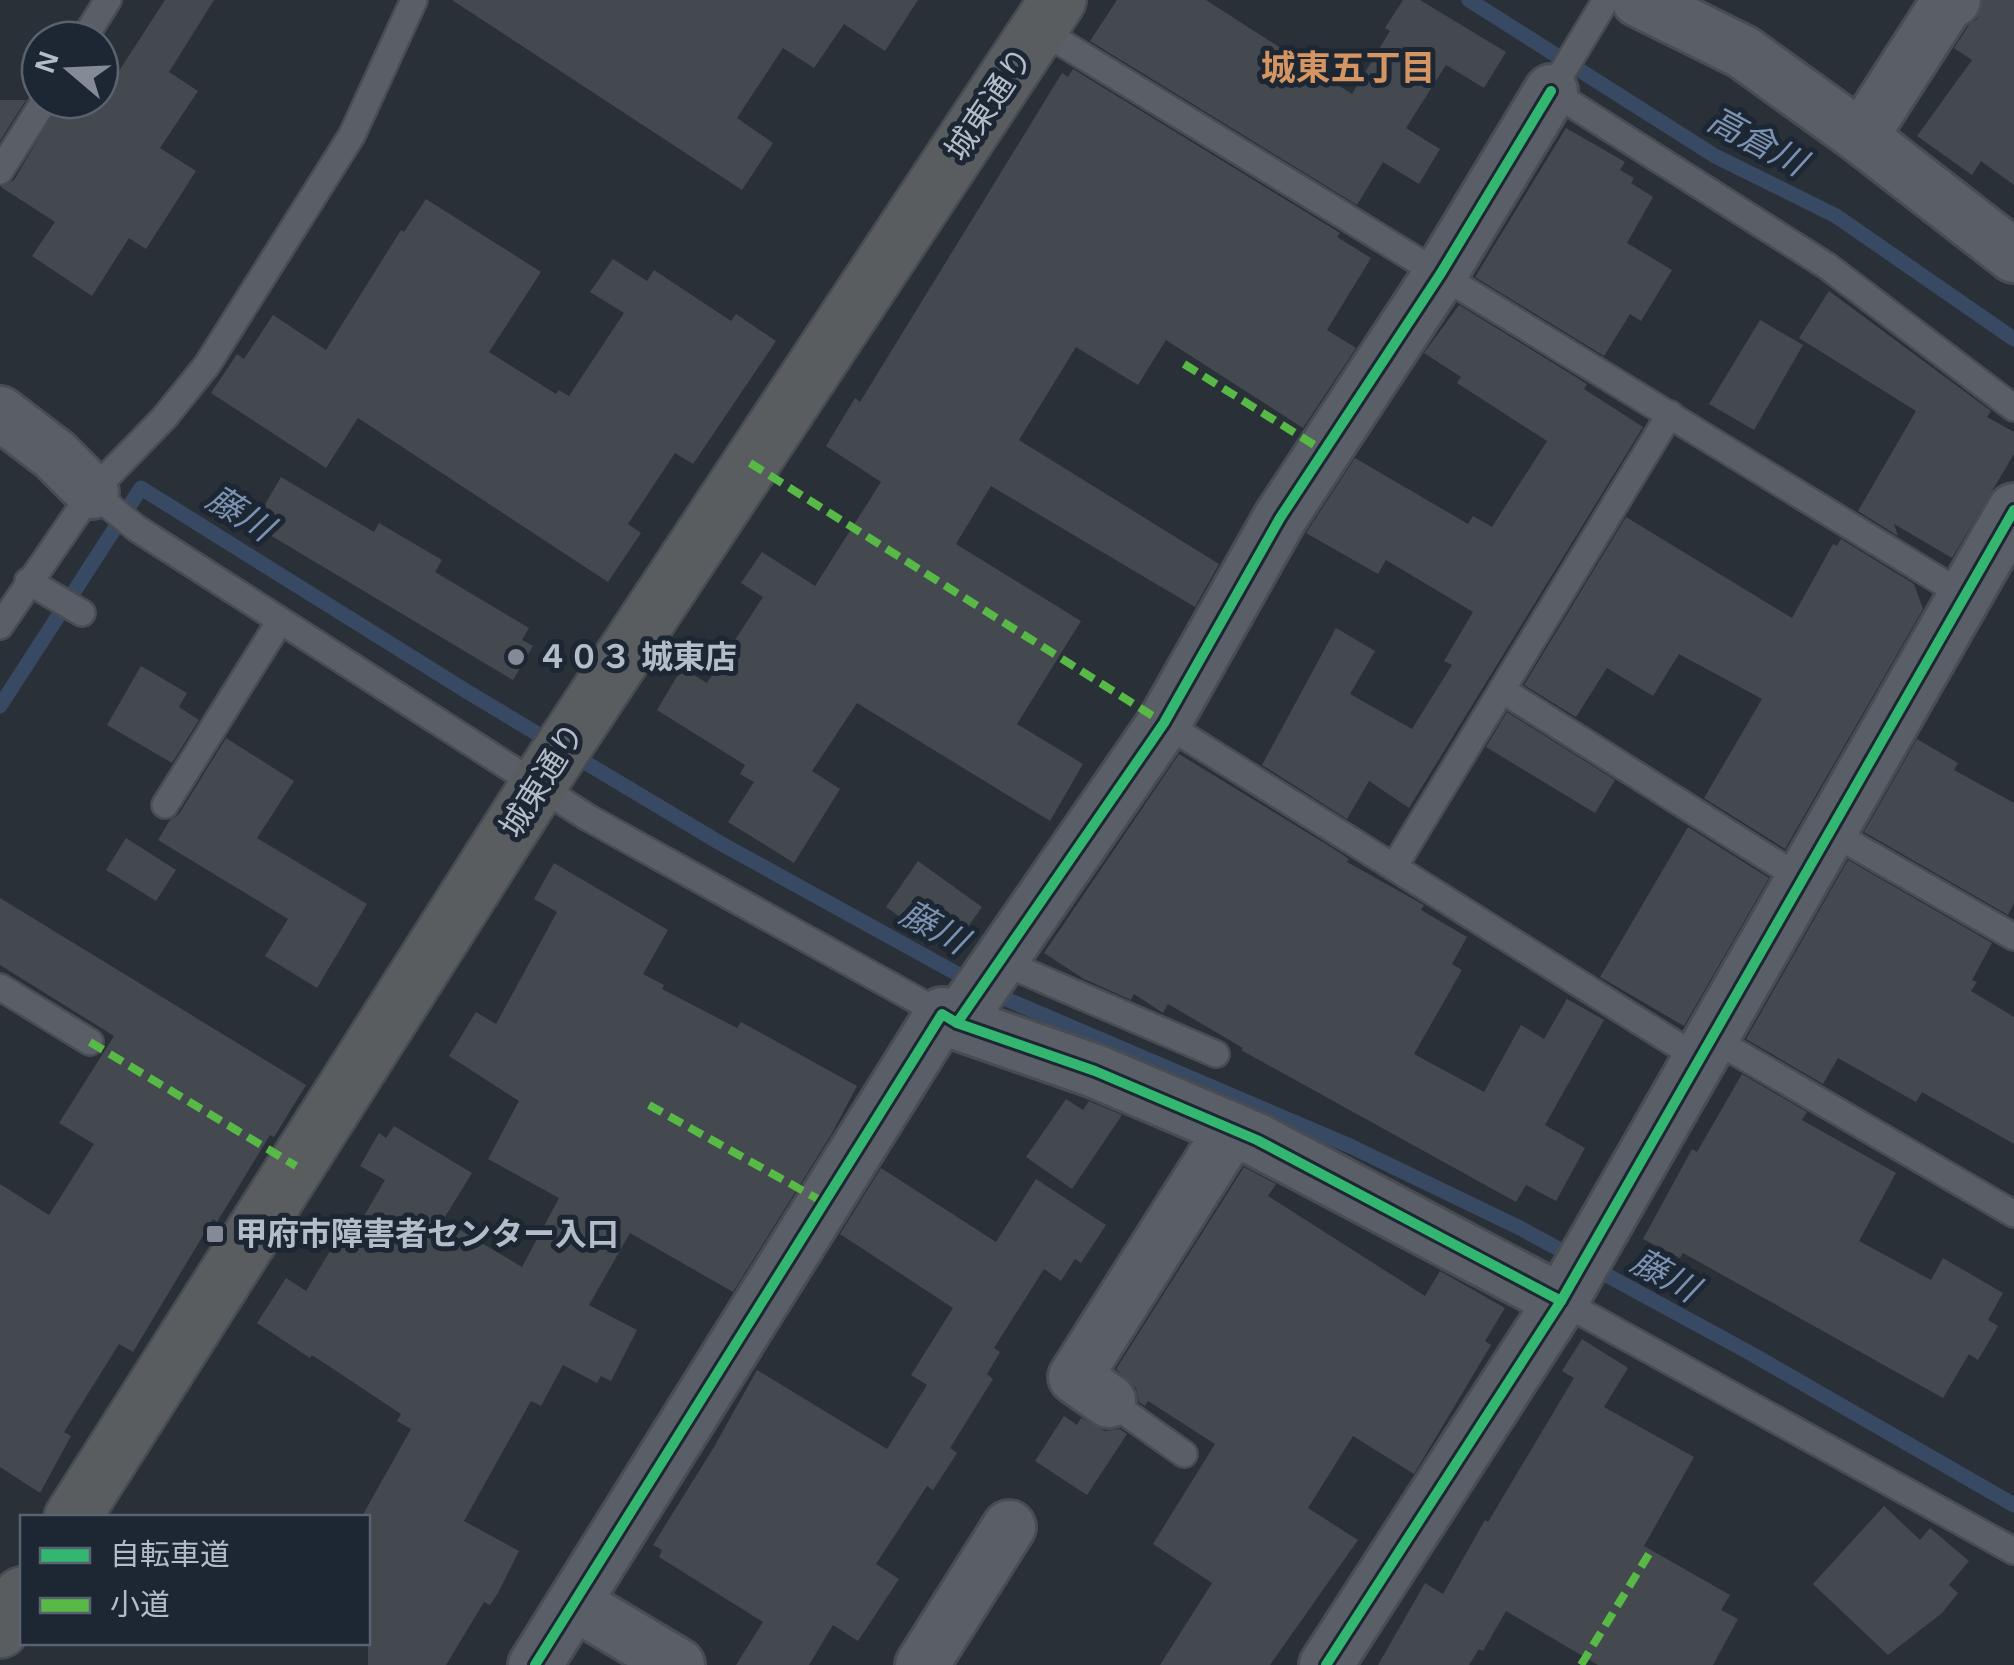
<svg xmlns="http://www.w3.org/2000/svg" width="2014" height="1665" viewBox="0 0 2014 1665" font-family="Helvetica,'Noto Sans JP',sans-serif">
<rect width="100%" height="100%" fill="#2a3038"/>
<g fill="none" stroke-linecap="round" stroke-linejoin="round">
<!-- stream -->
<g stroke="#384963" stroke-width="15">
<polyline points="1469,0 1715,156 1836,216 2014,339"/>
<polyline points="0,706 141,488 471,694 720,843 992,993 1350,1146 1520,1228 1750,1353 2014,1505"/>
</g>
</g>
<!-- building -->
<g fill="#444950">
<polygon points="165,0 214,0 169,72 198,91 160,148 196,171 146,249 129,238 92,296 32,256 55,222 1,187 14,180 61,100 100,100"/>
<polygon points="452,0 918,0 885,51 844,24 814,68 783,48 737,118 773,143 742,190"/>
<polygon points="1117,0 1206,0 1352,94 1390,31 1385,28 1403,0 1420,0 1506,52 1484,88 1446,65 1406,128 1440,149 1419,184 1383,162 1357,205 1090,41"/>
<polygon points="1983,0 2014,0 2014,185 1981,161 1972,175 1917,136 1972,60 1954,48 1969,25 1977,19"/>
<polygon points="1073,69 1340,233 1337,237 1371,258 1327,330 1356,348 1303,428 1166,340 1138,385 1076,347 1019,440 1219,564 1195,607 991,486 956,544 1081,621 1017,724 1083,764 1050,821 857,703 812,771 840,789 794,863 728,822 754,782 740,774 745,765 657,710 682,668 707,683 763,597 741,583 762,552 815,586 881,482 826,446 855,398 860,402 1062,73 1068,77"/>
<polygon points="0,100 26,100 0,141"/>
<polygon points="1566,128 1625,162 1620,170 1634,178 1631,183 1653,197 1627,243 1672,270 1641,321 1630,314 1604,356 1475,277"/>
<polygon points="426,199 541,272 489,352 556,394 559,390 569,396 624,313 590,292 613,259 647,281 654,270 731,321 736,314 776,341 693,464 675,453 628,524 641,533 608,582 358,418 326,468 211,393 237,354 244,359 273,315 326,350 401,230 404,232"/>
<polygon points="1829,291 1991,411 1987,417 2014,432 2014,454 1952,558 1894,524 1898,536 1858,511 1916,411 1799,338"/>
<polygon points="1459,305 1587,384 1584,389 1643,427 1409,808 1369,781 1347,819 1262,765 1336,628 1375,651 1350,694 1412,729 1452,665 1444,661 1473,612 1386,560 1378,574 1306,533 1355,458 1468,524 1473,516 1492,527 1547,441 1457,383 1461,377 1424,353"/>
<polygon points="1760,320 1803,345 1754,430 1709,404"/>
<polygon points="281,477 374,532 379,523 442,560 435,572 529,628 522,640 533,646 513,680 253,525"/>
<polygon points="1626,517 1792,618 1833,544 1837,546 1841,539 1914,584 1923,609 1785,849 1704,798 1762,699 1679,654 1653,696 1607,668 1576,717 1524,685"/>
<polygon points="141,666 187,693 179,707 199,720 172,763 107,725"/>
<polygon points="1507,712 1615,780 1595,813 1486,747"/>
<polygon points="226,738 294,781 257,838 367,904 317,988 265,956 288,919 158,840 170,820 179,814"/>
<polygon points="1917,739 1958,763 1954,770 2014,803 2014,903 2008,915 1864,832"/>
<polygon points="1179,754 1331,847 1349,859 1347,862 1424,905 1421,910 1467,937 1452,964 1462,970 1414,1054 1484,1092 1521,1025 1544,1039 1567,999 1604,1020 1545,1125 1585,1148 1556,1201 1526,1185 1516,1202 1241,1050 1243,1048 1168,1004 1163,1013 1134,994 1131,1000 1084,979 1044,953"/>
<polygon points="1688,827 1769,878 1684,1026 1600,977"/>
<polygon points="126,838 176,870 156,901 106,870"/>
<polygon points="1848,860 1992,943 1972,980 1977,982 1971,991 2014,1017 2014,1144 1922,1092 1916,1102 1838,1058 1823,1084 1746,1039"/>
<polygon points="918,861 982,907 950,952 886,907"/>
<polygon points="554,863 668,930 643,974 664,985 662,989 737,1028 741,1022 857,1086 831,1135 733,1292 630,1233 589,1305 637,1330 611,1381 601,1376 597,1383 563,1365 541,1406 531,1401 464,1521 519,1551 498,1593 490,1605 484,1602 446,1665 368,1665 368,1518 361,1518 411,1429 397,1421 401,1414 312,1355 310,1358 257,1323 286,1278 306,1291 336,1241 346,1247 385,1180 360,1166 379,1133 386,1138 394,1126 472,1173 443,1220 522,1267 559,1198 488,1159 519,1101 449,1056 476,1012 496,1024 557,912 534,899"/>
<polygon points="0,898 306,1085 274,1137 270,1135 217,1222 213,1219 133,1352 119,1344 64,1432 71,1436 40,1493 0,1467 0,1184 49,1215 94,1144 59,1123 114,1036 0,965"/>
<polygon points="1742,1074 1807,1112 1802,1120 1896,1173 1859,1241 1931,1280 1943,1258 2003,1293 1988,1320 1998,1326 1978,1360 1969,1354 1943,1398 1683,1253 1680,1258 1643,1239 1692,1149 1697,1152"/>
<polygon points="1066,1099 1083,1110 1089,1101 1122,1115 1072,1189 1026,1157"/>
<polygon points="1244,1167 1276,1184 1268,1196 1425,1296 1440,1271 1505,1308 1485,1341 1491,1345 1414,1474 1353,1436 1308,1508 1358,1540 1270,1665 1160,1665 1212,1583 1153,1544 1215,1444 1148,1401 1145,1406 1139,1402 1136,1388 1116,1369"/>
<polygon points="881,1168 996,1242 1036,1179 1106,1225 1081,1263 1075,1259 1061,1281 1044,1269 994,1348 1000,1352 987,1374 993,1379 950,1448 957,1453 933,1490 927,1486 876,1564 899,1579 858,1641 833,1625 809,1665 736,1665 763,1622 659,1557 662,1550 653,1545 714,1447 757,1370 887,1449 927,1385 911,1375 953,1308 840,1234"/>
<polygon points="1582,1339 1628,1368 1604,1407 1694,1457 1644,1546 1730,1595 1721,1610 1738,1619 1713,1665 1598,1665 1506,1611 1483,1651 1479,1649 1469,1665 1378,1665 1425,1583 1443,1594 1485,1520 1488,1522 1574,1378 1562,1371"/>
<polygon points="1064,1416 1077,1425 1081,1418 1105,1431 1120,1429 1127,1434 1087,1495 1035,1461"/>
<polygon points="1884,1506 1920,1540 1930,1528 1969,1561 1949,1585 1958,1593 1942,1613 1888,1655 1813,1584"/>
</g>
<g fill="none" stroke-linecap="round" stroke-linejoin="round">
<defs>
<g id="lane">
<polyline points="1606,0 1551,91 1827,266 2014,408"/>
<polyline points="1039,29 1965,596"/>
<polyline points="83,40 108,0"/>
<polyline points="0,171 45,100"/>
<polyline points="92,492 136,528 587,817 942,1014"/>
<polyline points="28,581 82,613"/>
<polyline points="0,626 92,492 164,418 207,365 352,135 414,0"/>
<polyline points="1502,690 1803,880"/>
<polyline points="1164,723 1698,1058"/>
<polyline points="165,805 280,621"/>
<polyline points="1831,832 2014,937"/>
<polyline points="1394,867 1670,414"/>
<polyline points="1000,961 1216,1054"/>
<polyline points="0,987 90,1042"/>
<polyline points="1710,1037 2014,1214"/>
<polyline points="1561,1301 2014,1551"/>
<polyline points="1109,1401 1184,1454"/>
</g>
<g id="street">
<polyline points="1638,0 1743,52 1861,137 2014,256"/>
<polyline points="1861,137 1948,2 1954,0"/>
<polyline points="0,413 55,455 92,492"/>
<polyline points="957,1023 1164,723 1280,518 1441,273 1551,91"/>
<polyline points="1109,1401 1075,1377 1232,1129"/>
<polyline points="574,1603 678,1665"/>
<polyline points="535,1665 942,1014 957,1023 1095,1071 1257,1140 1561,1301"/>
<polyline points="922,1665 1009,1527"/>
<polyline points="1326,1665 1561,1301 2014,510"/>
</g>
<g id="highway">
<polyline points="72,1518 548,770 1058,0"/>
<polyline points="0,1630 22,1595"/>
</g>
</defs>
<!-- lane casing -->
<use href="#lane" stroke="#484c53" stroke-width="30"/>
<!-- street casing -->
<use href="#street" stroke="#484c53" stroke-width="58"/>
<!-- highway casing -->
<use href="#highway" stroke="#474c53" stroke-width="60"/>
<!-- lane -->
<use href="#lane" stroke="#5a5e66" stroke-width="25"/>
<!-- street -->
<use href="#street" stroke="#5a5e66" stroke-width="52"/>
<!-- highway -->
<use href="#highway" stroke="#5a5d60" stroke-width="55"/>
<!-- quiet -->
<g stroke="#58b947" stroke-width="8" stroke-dasharray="15 8" stroke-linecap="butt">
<polyline points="1184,364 1324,451"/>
<polyline points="750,463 1164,723"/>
<polyline points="90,1042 296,1166"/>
<polyline points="649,1105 825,1203"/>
<polyline points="1581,1665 1649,1554"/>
</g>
<defs>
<g id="cycleway">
<polyline points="957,1023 1164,723 1280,518 1441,273 1551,91"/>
<polyline points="535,1665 942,1014 957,1023 1095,1071 1257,1140 1561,1301"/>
<polyline points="1326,1665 1561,1301 2014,510"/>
</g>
</defs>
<!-- cycleway casing -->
<use href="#cycleway" stroke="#1d2633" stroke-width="16"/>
<!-- cycleway -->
<use href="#cycleway" stroke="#33b770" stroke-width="10"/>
</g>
<!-- markers -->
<g fill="#848b96" stroke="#1d2633" stroke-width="4">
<circle cx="516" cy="657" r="10"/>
<rect x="205" y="1224" width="20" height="20" rx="5"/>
</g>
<g text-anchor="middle" stroke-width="10" stroke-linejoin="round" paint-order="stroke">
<!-- street labels -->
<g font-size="32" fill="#b4bcc9" stroke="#1d2633">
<text transform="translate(989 104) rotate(-56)" y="11">城東通り</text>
<text transform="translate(542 780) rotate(-58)" y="11">城東通り</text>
</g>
<!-- poi labels -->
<g font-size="32" font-weight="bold" fill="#b4bcc9" stroke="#1d2633" text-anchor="start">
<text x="536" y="668">４０３ 城東店</text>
<text x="235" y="1245">甲府市障害者センター入口</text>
</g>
<!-- neighbourhood labels -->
<g font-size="35" font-weight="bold" fill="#d59563" stroke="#1d2633">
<text x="1348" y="80">城東五丁目</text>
</g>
<!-- water labels -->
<g font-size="35" font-style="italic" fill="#7c92b1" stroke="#1d2633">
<text transform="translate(1757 141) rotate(28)" y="12">高倉川</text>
<text transform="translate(240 513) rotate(32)" y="12">藤川</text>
<text transform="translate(934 927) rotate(29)" y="12">藤川</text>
<text transform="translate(1665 1275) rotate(29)" y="12">藤川</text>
</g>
</g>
<!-- legend -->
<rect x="20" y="1515" width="350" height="130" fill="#1d2633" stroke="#59626f" stroke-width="2.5"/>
<rect x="40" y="1548" width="50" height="15" fill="#33b770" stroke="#59626f" stroke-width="2.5"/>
<text x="110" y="1565" font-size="30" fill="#b4bcc9">自転車道</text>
<rect x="40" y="1598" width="50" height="15" fill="#58b947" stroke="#59626f" stroke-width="2.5"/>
<text x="110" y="1615" font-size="30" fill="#b4bcc9">小道</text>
<!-- north arrow -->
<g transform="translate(70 70) rotate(289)"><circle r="48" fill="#1d2633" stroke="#59626f" stroke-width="2.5"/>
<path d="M0-8L18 38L0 25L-18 38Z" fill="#848b96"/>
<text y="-15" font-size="28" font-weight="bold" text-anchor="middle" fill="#b4bcc9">N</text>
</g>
</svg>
